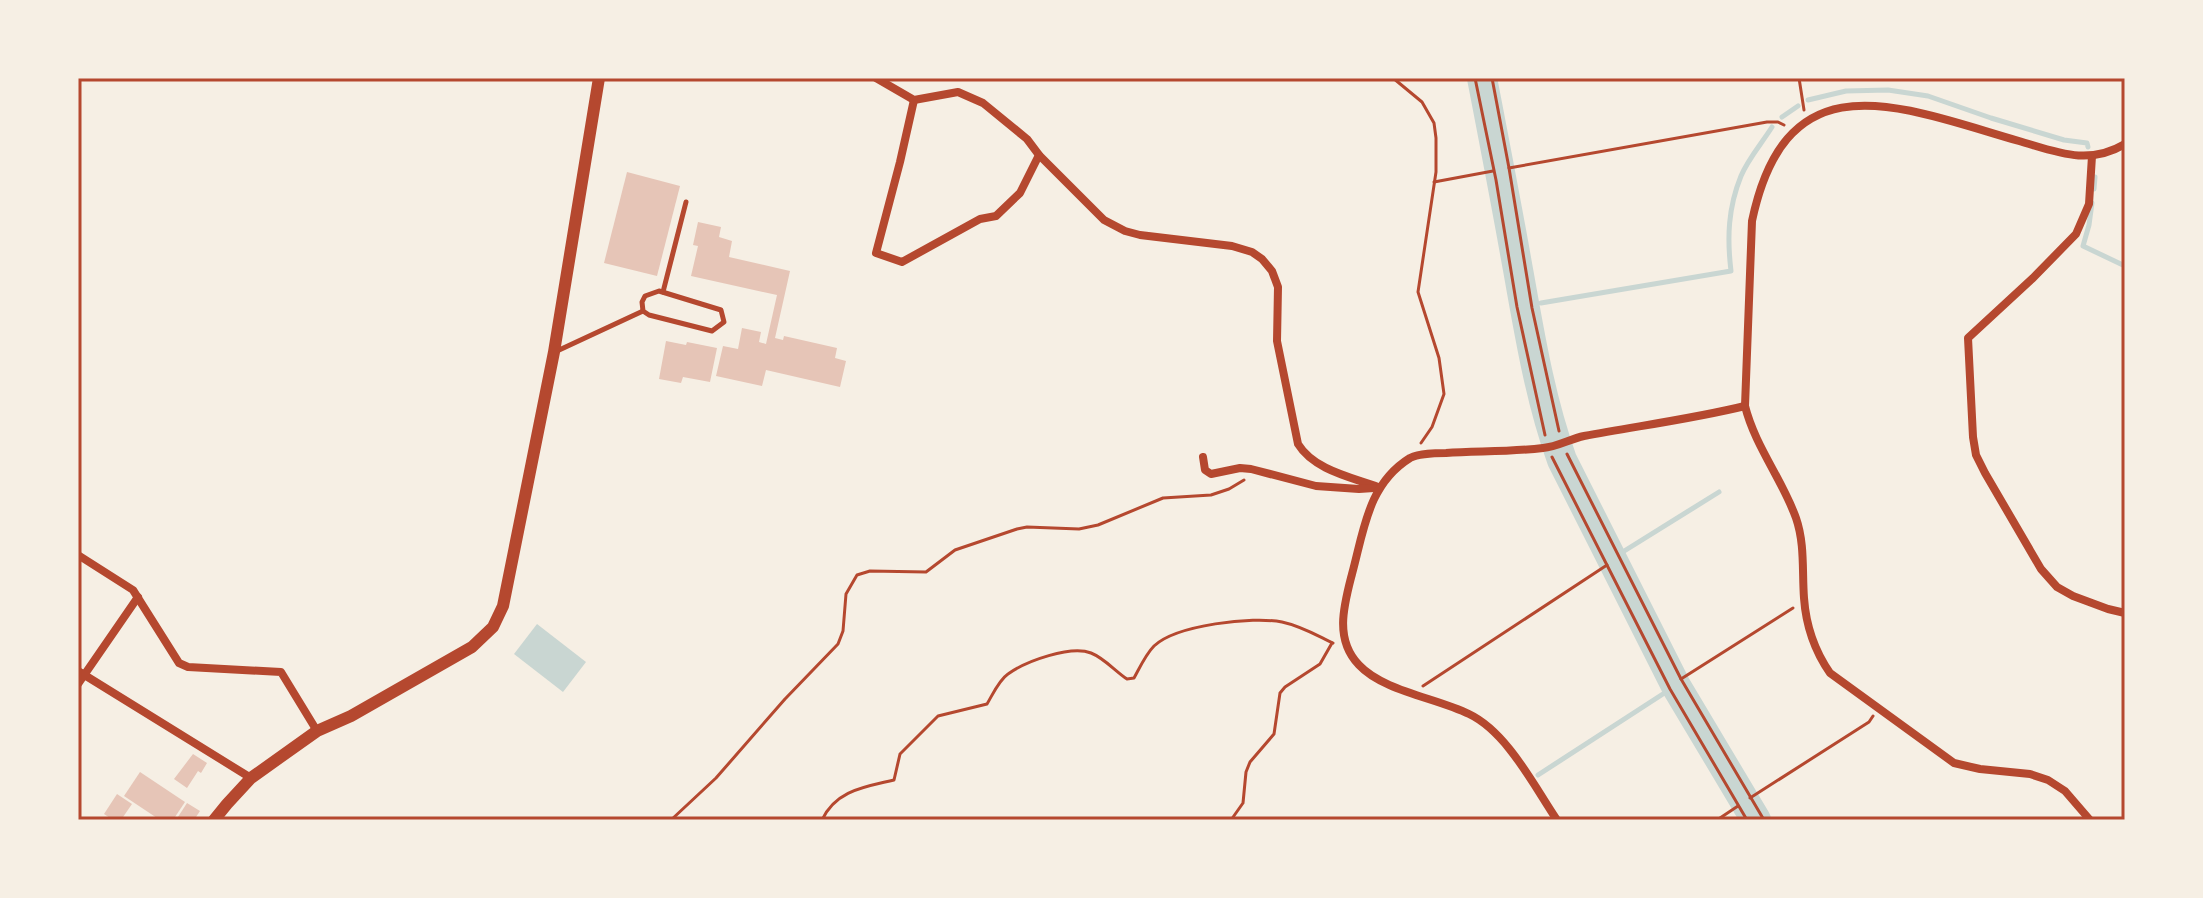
<svg xmlns="http://www.w3.org/2000/svg" width="2203" height="898" viewBox="0 0 2203 898" font-family="Cabin,sans-serif">
<rect width="100%" height="100%" fill="#f6efe4"/>
<!-- water -->
<polygon fill="#c9d6d2" points="537,624 586,662 563,692 514,654"/>
<g fill="none" stroke-linecap="round" stroke-linejoin="round">
<!-- stream -->
<g stroke="#c9d6d2" stroke-width="5">
<polyline points="1808,100 1846,91 1888,90 1928,96 1991,118 2064,140 2087,143 2088,147"/>
<polyline points="1782,117 1798,106"/>
<polyline points="2094,189 2095,177"/>
<polyline points="2092,203 2089,225 2083,246 2125,266"/>
<path d="M1541,303L1731,271C1727,238 1728,208 1741,176C1748,159 1762,143 1772,127"/>
<polyline points="1524,306 1527,305"/>
<polyline points="1621,553 1719,492"/>
<polyline points="1612,558 1614,557"/>
<polyline points="1674,687 1676,686"/>
<polyline points="1538,775 1666,692"/>
</g>
<!-- river -->
<path stroke="#c9d6d2" stroke-width="30" d="M1482,78C1494,140 1506,202 1517,264C1529,330 1539,396 1562,460L1676,686L1756,820"/>
</g>
<!-- building -->
<g fill="#e6c5b7">
<polygon points="627,172 680,186 657,276 604,263"/>
<polygon points="698,222 721,227 719,237 732,241 729,257 790,271 775,338 783,340 784,336 837,348 835,358 846,361 840,387 766,370 762,386 716,376 723,346 738,349 742,328 761,332 759,342 766,344 777,295 691,276 698,246 693,245"/>
<polygon points="666,341 686,345 687,342 717,348 710,382 683,377 681,383 659,379"/>
<polygon points="193,754 207,763 201,773 198,771 187,788 174,779"/>
<polygon points="140,772 185,802 173,820 160,820 124,796"/>
<polygon points="117,794 132,804 121,820 113,820 104,814"/>
<polygon points="187,803 200,811 194,820 176,820"/>
</g>
<g fill="none" stroke-linecap="round" stroke-linejoin="round">
<!-- path -->
<g stroke="#b5482f" stroke-width="3">
<polyline points="1393,78 1422,102 1434,123 1436,138 1436,172 1418,292 1439,358 1444,394 1432,427 1421,443"/>
<polyline points="1475,78 1496,180 1517,307 1545,435"/>
<polyline points="1492,78 1509,168 1532,308 1559,431"/>
<polyline points="1799,78 1804,110"/>
<polyline points="1509,168 1767,122 1778,122 1784,125"/>
<polyline points="1434,182 1493,171"/>
<polyline points="1567,454 1681,679 1764,820"/>
<polyline points="1552,457 1670,689 1747,820"/>
<polyline points="1681,679 1793,608"/>
<polyline points="1423,686 1607,565"/>
<polyline points="1750,798 1869,722 1873,716"/>
<polyline points="671,820 716,778 785,699 838,644 843,631 846,594 857,575 870,571 926,572 955,550 1017,529 1027,527 1079,529 1098,525 1163,498 1211,495 1229,489 1244,480"/>
<path d="M822,820C836,790 865,787 894,780L900,754L938,716L987,704C993,694 999,680 1008,674C1026,661 1071,645 1091,653C1104,658 1115,671 1127,679L1134,678C1140,667 1146,654 1154,646C1176,625 1253,616 1282,622C1301,626 1316,635 1333,643"/>
<polyline points="1231,820 1243,803 1246,772 1250,762 1274,734 1280,693 1285,687 1320,664 1332,643"/>
<polyline points="1717,820 1738,806"/>
</g>
<!-- service -->
<g stroke="#b5482f" stroke-width="5">
<polygon points="659,291 721,310 724,322 712,331 649,315 643,311 642,302 645,296"/>
<polyline points="663,292 686,202"/>
<polyline points="557,351 643,311"/>
</g>
<!-- minor -->
<g stroke="#b5482f" stroke-width="8">
<path d="M876,78L914,100L958,92L983,103L1027,139L1039,155L1104,220L1125,231L1140,235L1232,246L1252,252L1262,259L1272,271L1278,287L1277,341L1298,444C1314,470 1351,477 1378,487"/>
<polyline points="914,100 900,162 876,253 902,262 980,219 996,216 1020,193 1039,155"/>
<polyline points="2092,156 2089,204 2076,234 2033,278 1968,338 1973,437 1976,455 1985,473 2041,569 2057,587 2073,596 2108,609 2125,613"/>
<polyline points="1203,457 1205,470 1211,474 1240,468 1251,469 1316,486 1359,489 1374,488"/>
<polyline points="78,555 133,590 179,663 188,667 281,672 317,731"/>
<polyline points="78,671 251,778"/>
<polyline points="78,684 138,597"/>
<path d="M1557,820C1534,786 1507,732 1469,714C1437,698 1383,691 1359,665C1334,639 1344,605 1352,574C1364,530 1368,484 1410,458C1420,453 1435,453 1446,453C1478,451 1511,452 1543,448C1557,447 1570,439 1584,436C1637,426 1692,419 1745,406"/>
<path d="M2090,820L2065,791L2048,780L2030,774L1980,769L1954,763L1830,673C1814,650 1806,626 1804,598C1802,571 1805,544 1796,518C1782,479 1755,446 1745,406L1752,221C1787,55 1901,107 2019,141C2057,152 2088,166 2125,144"/>
</g>
<!-- tertiary -->
<polyline stroke="#b5482f" stroke-width="12" points="214,820 227,804 251,778 317,731 351,716 472,647 493,627 503,606 554,352 599,78"/>
</g>
<!-- border -->
<rect width="2203" height="898" fill="none" stroke="#f6efe4" stroke-width="160"/>
<rect x="80" y="80" width="2043" height="738" fill="none" stroke="#b5482f" stroke-width="3"/>
</svg>
